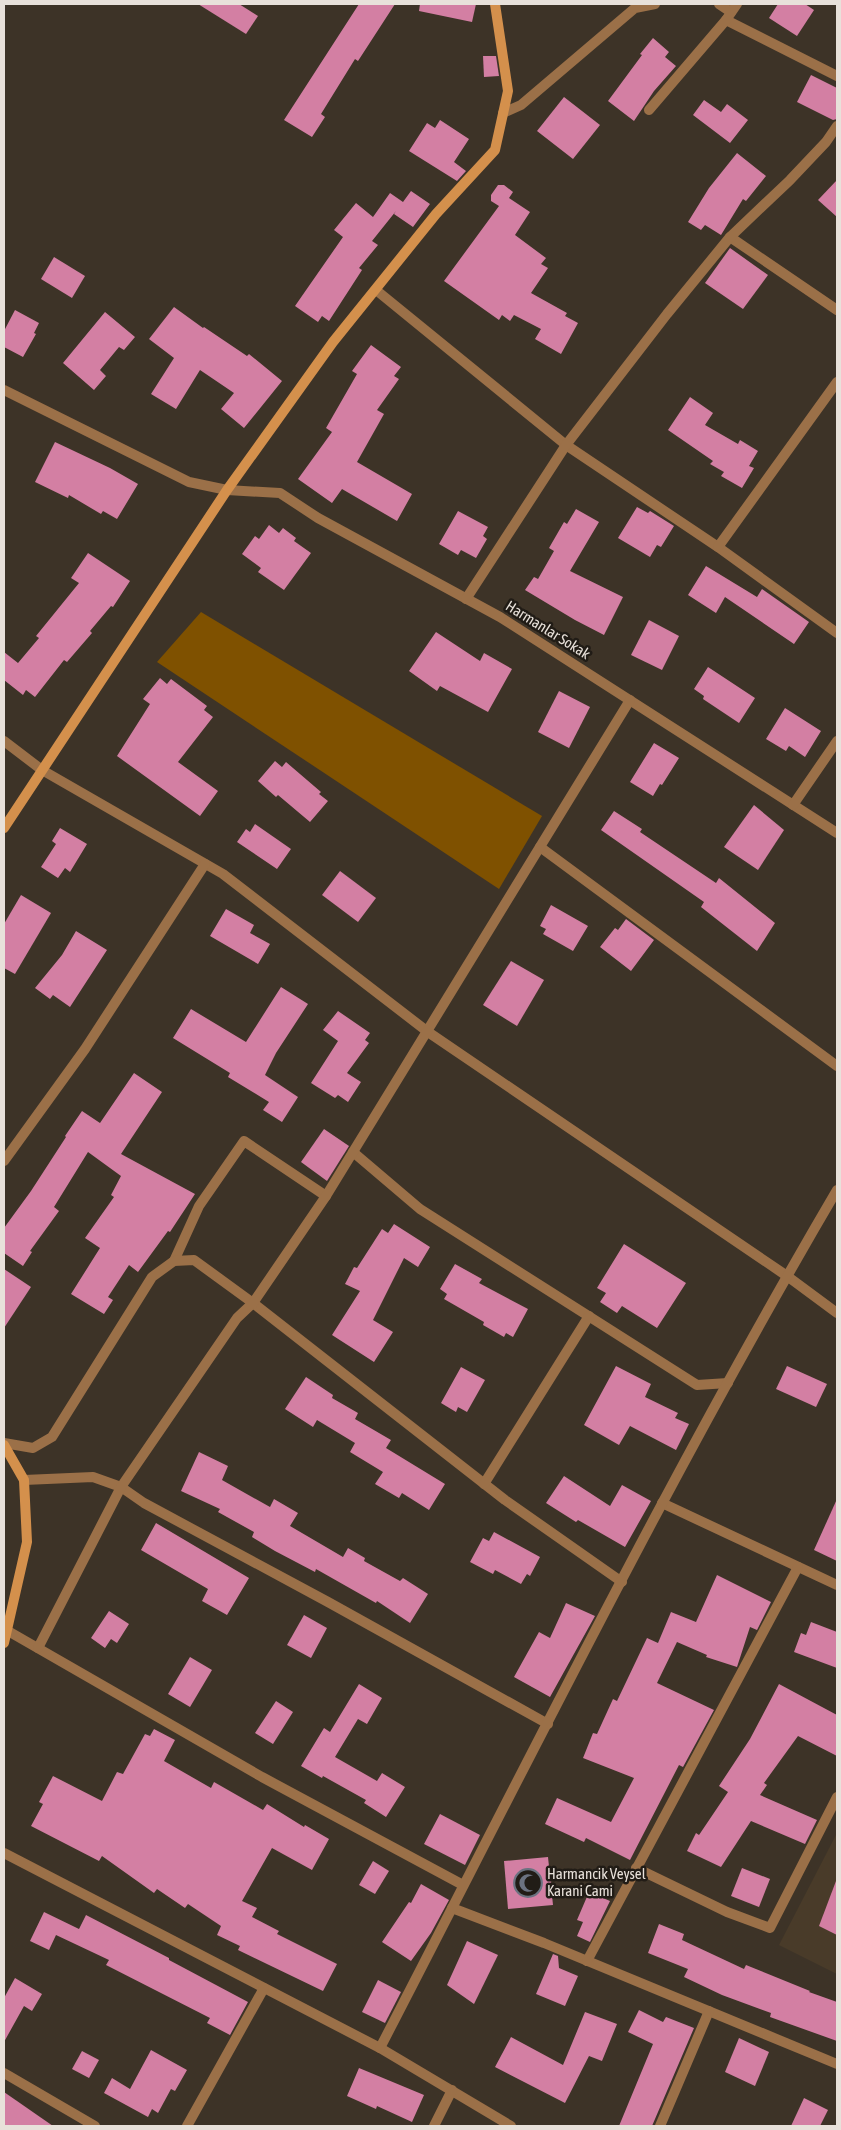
<svg xmlns="http://www.w3.org/2000/svg" width="841" height="2130" viewBox="0 0 841 2130" font-family="'Asap Condensed',sans-serif">
<rect width="100%" height="100%" fill="#3d3327"/>
<!-- built -->
<polygon fill="#493b29" points="837,1833 837,1974 779,1945"/>
<!-- green -->
<polygon fill="#7f5100" points="201,612 542,816 499,889 157,662"/>
<!-- building -->
<g fill="#d37fa3">
<polygon points="198,4 239,4 258,16 246,34"/>
<polygon points="359,4 395,4 358,61 355,59 321,114 325,117 312,137 284,120"/>
<polygon points="420,4 476,4 472,22 419,11"/>
<polygon points="778,4 805,4 814,10 797,36 769,18"/>
<polygon points="653,38 669,52 665,57 676,66 654,91 634,121 608,101 642,55 640,54"/>
<polygon points="483,56 496,56 499,76 484,77"/>
<polygon points="811,75 837,88 837,119 833,120 797,102"/>
<polygon points="564,97 600,125 573,159 537,131"/>
<polygon points="704,100 721,112 727,104 748,120 730,143 693,115"/>
<polygon points="440,120 469,139 454,162 466,171 457,181 409,151 427,123 435,128"/>
<polygon points="737,153 766,176 746,201 743,199 721,235 705,225 701,230 688,222 709,188"/>
<polygon points="837,180 837,217 818,200"/>
<polygon points="498,185 504,185 513,192 509,198 530,212 515,235 546,258 541,264 548,268 531,293 567,313 565,316 578,323 561,354 535,339 541,329 514,315 510,321 502,315 499,320 444,281 499,206 491,201 491,195"/>
<polygon points="411,191 430,204 413,227 394,214 396,211 372,241 378,245 359,268 362,270 329,321 322,316 318,322 295,306 343,237 334,230 356,203 373,217 390,193 403,202"/>
<polygon points="730,248 768,275 743,309 705,283"/>
<polygon points="54,257 85,276 72,298 41,279"/>
<polygon points="174,307 203,328 204,327 247,356 249,354 282,381 244,428 221,409 234,393 200,370 176,409 151,394 174,358 149,339"/>
<polygon points="15,310 39,323 34,333 36,334 23,357 4,347 4,331"/>
<polygon points="105,312 135,337 124,350 119,347 100,370 106,376 94,390 63,363"/>
<polygon points="371,345 401,367 394,376 399,379 377,410 384,414 357,462 412,494 397,521 342,489 332,503 298,479 332,432 326,428 357,374 352,371"/>
<polygon points="690,397 713,413 705,425 738,444 740,440 758,451 749,466 754,468 742,488 721,476 724,472 710,464 713,461 668,430"/>
<polygon points="55,442 110,468 138,484 117,519 103,511 101,514 69,495 68,498 35,482"/>
<polygon points="637,507 648,513 650,511 674,526 661,547 657,545 650,557 618,538"/>
<polygon points="576,509 599,522 570,571 623,597 604,635 575,620 525,590 534,577 538,579 554,551 549,548 564,522 567,524"/>
<polygon points="458,511 488,527 483,536 487,539 476,558 461,550 458,555 439,544"/>
<polygon points="269,525 279,533 283,528 296,538 294,541 311,553 284,590 258,572 261,568 242,554 255,536 259,539"/>
<polygon points="88,553 130,581 113,607 111,606 90,631 92,633 67,662 64,660 35,697 26,690 23,695 4,680 4,652 18,663 39,638 36,636 79,583 71,578"/>
<polygon points="706,566 757,597 762,589 809,622 794,644 725,597 716,613 688,595"/>
<polygon points="649,620 679,636 662,670 631,655"/>
<polygon points="436,632 480,661 484,653 512,669 488,712 440,686 437,691 409,671"/>
<polygon points="708,667 755,698 739,723 703,699 704,696 694,689"/>
<polygon points="160,678 167,684 171,679 207,706 204,710 213,717 178,762 218,791 200,816 117,756 150,704 143,699"/>
<polygon points="559,691 590,707 569,748 538,732"/>
<polygon points="785,708 821,731 805,757 789,746 786,751 766,739"/>
<polygon points="654,743 679,758 662,785 660,784 653,796 630,782"/>
<polygon points="275,761 282,767 286,762 321,792 319,794 328,801 310,822 278,795 276,797 258,781"/>
<polygon points="754,805 784,830 758,870 724,847"/>
<polygon points="614,811 642,829 640,832 716,883 719,878 775,923 757,951 701,907 704,902 601,830"/>
<polygon points="255,824 291,849 277,869 237,842 246,829 250,832"/>
<polygon points="60,828 87,844 70,872 65,868 58,878 41,867 56,844 52,841"/>
<polygon points="340,871 376,898 358,922 322,895"/>
<polygon points="21,895 51,913 15,974 4,968 4,924"/>
<polygon points="551,905 588,926 573,951 543,934 546,929 540,926"/>
<polygon points="226,909 254,925 250,933 270,944 258,964 210,936"/>
<polygon points="626,919 654,940 631,971 600,947 615,928 618,930"/>
<polygon points="76,931 107,950 70,1007 53,995 50,999 35,988 62,955"/>
<polygon points="511,961 544,980 517,1026 483,1005"/>
<polygon points="281,987 308,1004 276,1053 265,1075 298,1097 282,1122 263,1110 269,1102 228,1077 230,1073 173,1038 191,1009 246,1042"/>
<polygon points="338,1011 370,1033 365,1040 369,1043 347,1073 361,1082 348,1102 338,1095 335,1098 311,1083 338,1041 323,1030"/>
<polygon points="134,1073 162,1092 121,1154 195,1194 170,1232 168,1231 138,1272 129,1265 108,1297 113,1300 104,1314 71,1294 100,1248 85,1238 114,1197 111,1195 121,1176 88,1152 54,1207 59,1211 30,1251 32,1252 23,1266 4,1253 4,1228 31,1191 66,1137 65,1136 82,1111 100,1123"/>
<polygon points="324,1129 349,1146 327,1181 301,1162"/>
<polygon points="394,1224 430,1247 418,1267 404,1258 373,1320 393,1332 374,1362 332,1335 360,1291 345,1284 354,1267 357,1268 382,1229 388,1233"/>
<polygon points="624,1244 686,1283 657,1328 622,1306 617,1313 600,1302 606,1293 597,1288"/>
<polygon points="455,1264 482,1279 479,1283 528,1309 513,1337 506,1333 504,1337 483,1325 484,1322 444,1299 447,1294 440,1289"/>
<polygon points="4,1269 31,1287 4,1328"/>
<polygon points="616,1366 651,1384 645,1397 678,1413 675,1418 689,1424 676,1450 630,1426 619,1445 584,1425"/>
<polygon points="787,1366 827,1384 816,1407 776,1389"/>
<polygon points="461,1367 485,1380 467,1412 458,1407 456,1412 441,1403"/>
<polygon points="306,1377 333,1395 332,1398 358,1413 355,1419 391,1440 386,1448 445,1484 429,1510 402,1493 399,1498 375,1484 383,1472 350,1452 355,1443 317,1420 313,1427 285,1409"/>
<polygon points="199,1452 228,1466 222,1480 270,1507 274,1499 298,1513 290,1526 343,1557 348,1548 365,1558 364,1561 400,1581 403,1578 428,1594 410,1623 377,1601 376,1603 316,1569 315,1572 275,1551 252,1537 254,1532 218,1512 220,1509 181,1491"/>
<polygon points="564,1476 610,1506 622,1485 651,1501 625,1547 578,1520 576,1522 546,1503"/>
<polygon points="837,1499 837,1561 814,1550"/>
<polygon points="156,1523 249,1578 227,1615 202,1601 208,1589 141,1550"/>
<polygon points="494,1532 540,1557 530,1576 527,1574 521,1584 495,1570 493,1574 470,1562 483,1538 489,1541"/>
<polygon points="717,1575 771,1602 757,1630 750,1627 737,1667 706,1657 707,1655 677,1642 657,1683 714,1710 683,1767 679,1765 630,1860 586,1838 584,1842 545,1824 557,1798 611,1822 634,1778 583,1758 593,1733 597,1734 613,1699 617,1701 647,1638 658,1643 671,1612 696,1622"/>
<polygon points="566,1603 595,1616 550,1697 514,1677 539,1632 550,1638"/>
<polygon points="109,1611 129,1624 117,1643 111,1639 105,1648 91,1638"/>
<polygon points="304,1615 327,1628 311,1658 287,1645"/>
<polygon points="811,1622 837,1632 837,1668 794,1652 801,1633 806,1635"/>
<polygon points="190,1657 212,1670 190,1707 168,1694"/>
<polygon points="359,1684 382,1698 367,1724 358,1719 335,1757 377,1781 382,1773 405,1787 386,1817 364,1803 366,1800 323,1776 322,1778 301,1766 324,1728 330,1732"/>
<polygon points="779,1684 837,1715 837,1756 798,1736 764,1783 767,1785 760,1795 817,1820 805,1844 751,1821 721,1867 687,1851 696,1833 699,1835 728,1792 719,1786 750,1739"/>
<polygon points="276,1701 293,1712 273,1744 255,1733"/>
<polygon points="154,1729 175,1740 164,1761 211,1788 214,1782 263,1810 267,1804 304,1827 305,1825 329,1839 312,1870 272,1848 242,1901 257,1908 252,1917 279,1931 277,1934 337,1964 323,1991 238,1950 240,1946 217,1935 221,1926 188,1904 185,1908 157,1889 154,1893 102,1856 99,1861 31,1826 43,1804 39,1802 53,1776 102,1801 117,1772 123,1774 145,1734 150,1736"/>
<polygon points="440,1814 480,1835 465,1865 424,1844"/>
<polygon points="548,1857 553,1905 508,1909 504,1861"/>
<polygon points="373,1861 389,1871 375,1894 359,1885"/>
<polygon points="742,1868 770,1879 759,1907 731,1896"/>
<polygon points="836,1881 837,1881 837,1935 819,1926"/>
<polygon points="421,1884 449,1900 431,1933 411,1961 382,1942 409,1902 411,1903"/>
<polygon points="589,1892 610,1901 590,1942 577,1936 583,1922 577,1920"/>
<polygon points="44,1912 79,1929 86,1915 169,1958 169,1960 248,2002 230,2035 207,2023 210,2018 106,1965 109,1960 56,1935 49,1950 30,1941"/>
<polygon points="659,1924 684,1934 682,1940 744,1969 746,1965 810,1991 809,1992 837,2002 837,2041 770,2017 771,2013 722,1995 684,1977 688,1969 648,1953"/>
<polygon points="467,1941 498,1955 474,2004 447,1985"/>
<polygon points="553,1954 558,1956 559,1968 578,1976 565,2006 536,1994"/>
<polygon points="15,1978 42,1994 32,2011 24,2006 4,2042 4,1998"/>
<polygon points="378,1980 401,1992 385,2023 362,2012"/>
<polygon points="639,2010 663,2022 666,2017 694,2028 652,2126 619,2126 653,2044 628,2032"/>
<polygon points="585,2012 617,2024 602,2061 589,2056 565,2103 495,2067 511,2037 563,2065"/>
<polygon points="739,2038 769,2052 755,2086 725,2072"/>
<polygon points="151,2050 187,2070 175,2091 171,2089 158,2113 152,2109 148,2117 104,2093 112,2078 130,2089"/>
<polygon points="82,2051 99,2060 89,2078 72,2069"/>
<polygon points="359,2068 424,2095 412,2122 377,2106 376,2109 347,2096"/>
<polygon points="4,2092 53,2126 4,2126"/>
<polygon points="804,2098 828,2110 820,2126 791,2126"/>
</g>
<g fill="none" stroke-linecap="round" stroke-linejoin="round">
<!-- street -->
<g stroke="#9b7048" stroke-width="10">
<polyline points="719,4 731,12"/>
<polyline points="726,20 837,76"/>
<polyline points="649,110 726,20 737,4"/>
<polyline points="503,113 521,105 635,8 655,4"/>
<polyline points="730,237 837,310"/>
<polyline points="376,290 566,445 718,547 837,633"/>
<polyline points="4,390 189,482 227,490 280,493 318,518 500,617 837,833"/>
<polyline points="718,547 837,382"/>
<polyline points="466,599 566,445 667,314 730,237 790,180 826,142 837,126"/>
<polyline points="4,741 42,770 223,874 428,1032 787,1276 837,1313"/>
<polyline points="793,805 837,741"/>
<polyline points="540,847 837,1066"/>
<polyline points="353,1152 420,1209 697,1385 728,1383"/>
<polyline points="4,1161 85,1049 205,864"/>
<polyline points="174,1261 199,1206 244,1141 326,1196"/>
<polyline points="4,1443 33,1448 52,1437 152,1277 174,1261 194,1260 253,1303 505,1500 622,1582"/>
<polyline points="24,1480 93,1477 121,1487 144,1503 328,1602 548,1724"/>
<polyline points="484,1484 589,1316"/>
<polyline points="662,1503 837,1585"/>
<polyline points="8,1631 262,1777 463,1885"/>
<polyline points="38,1648 121,1487 237,1318 253,1303 326,1196 630,700"/>
<polyline points="4,1853 380,2048 511,2126"/>
<polyline points="636,1868 727,1912 770,1928 837,1797"/>
<polyline points="452,1908 544,1943 837,2064"/>
<polyline points="587,1961 798,1567"/>
<path d="M380,2048C529,1760 673,1469 837,1190"/>
<polyline points="4,2073 95,2126"/>
<polyline points="187,2126 264,1988"/>
<polyline points="434,2126 452,2090"/>
<polyline points="660,2126 709,2011"/>
</g>
<!-- secondary -->
<g stroke="#d4904c" stroke-width="10">
<polyline points="4,828 227,490 333,342 436,214 495,150 508,91 495,4"/>
<polyline points="4,1445 24,1480 27,1542 4,1643"/>
</g>
</g>
<!-- icons -->
<defs>
<symbol id="mosque-ring" viewBox="-11 -11 22 22"><circle r="9.5" fill="#211c16" stroke="#6b7280" stroke-width="1.5"/><path d="M3.5-4.9A6 6 0 1 0 3.5 4.9A5 5 0 1 1 3.5-4.9Z" fill="#6b7280"/></symbol>
</defs>
<g fill-rule="evenodd">
<use href="#mosque-ring" x="512" y="1867" width="32" height="32"/>
</g>
<g text-anchor="middle" stroke-width="5" stroke-linejoin="round" paint-order="stroke">
<!-- street labels -->
<g font-size="15" fill="#e8e1da" stroke="#211c16">
<text transform="translate(548 630) rotate(32)" y="5">Harmanlar Sokak</text>
</g>
<!-- poi labels -->
<g font-size="15" fill="#e8e1da" stroke="#211c16" text-anchor="start">
<text x="547" y="1879">Harmancik Veysel<tspan x="547" dy="17">Karani Cami</tspan></text>
</g>
</g>
<!-- border -->
<rect width="841" height="2130" fill="none" stroke="#e8e1da" stroke-width="10"/>
</svg>
